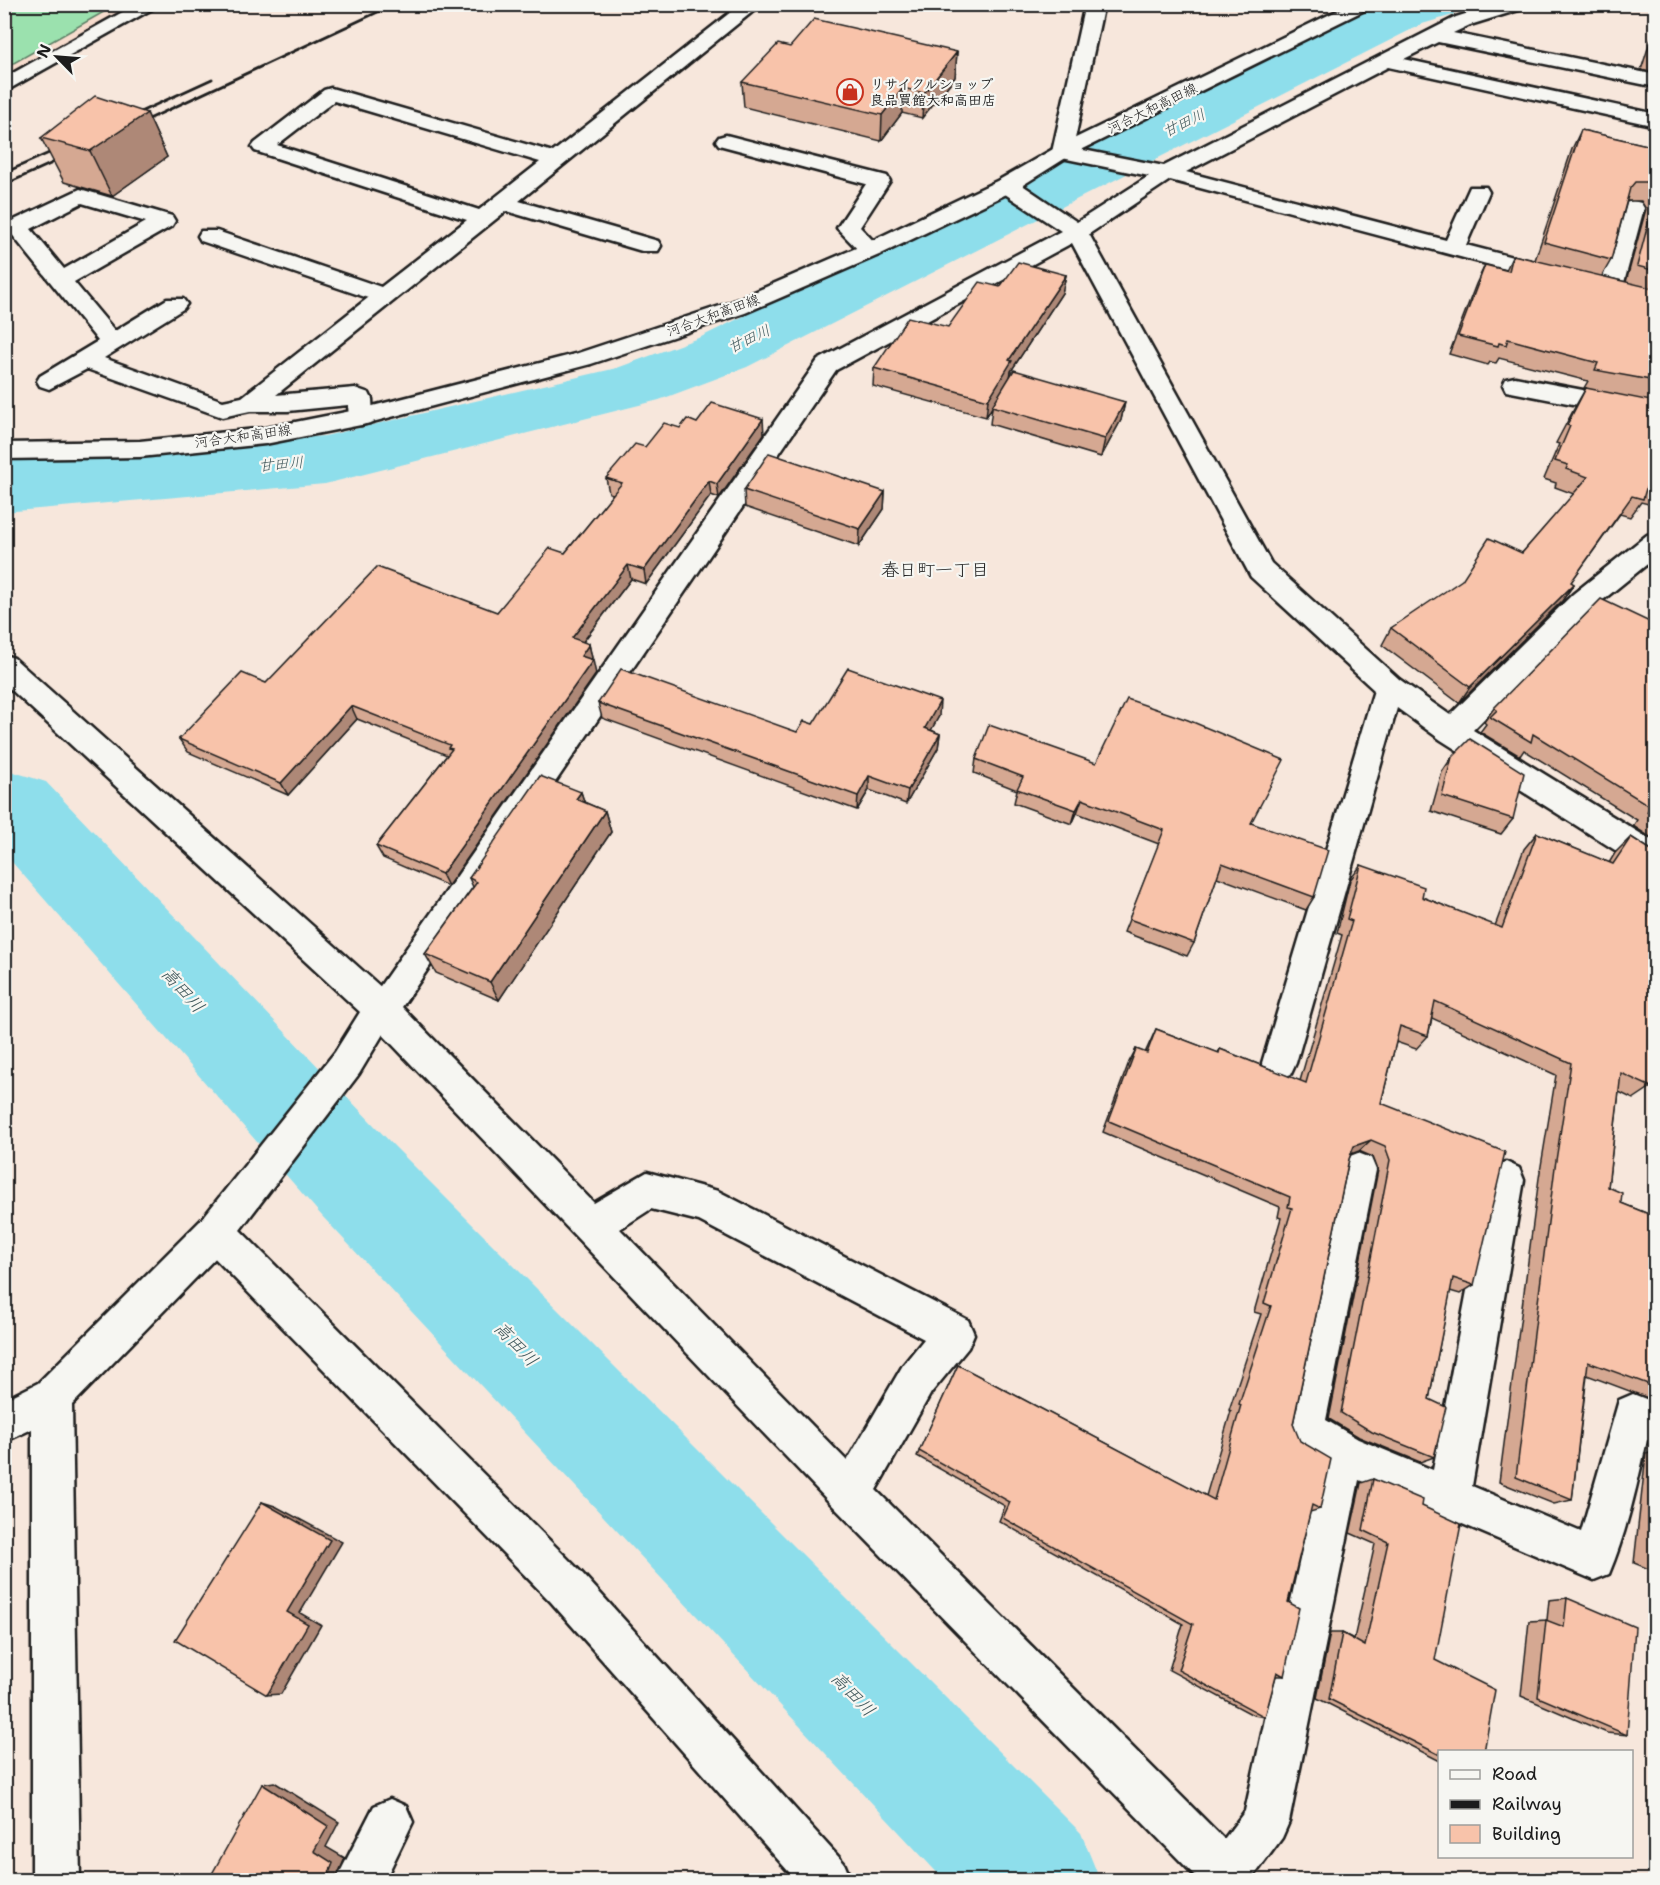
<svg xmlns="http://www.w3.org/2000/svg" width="1660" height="1885" viewBox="0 0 1660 1885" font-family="'Shantell Sans','Klee One',sans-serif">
<rect width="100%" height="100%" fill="#f7e7dc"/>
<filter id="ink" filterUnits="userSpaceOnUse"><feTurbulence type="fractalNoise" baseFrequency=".0167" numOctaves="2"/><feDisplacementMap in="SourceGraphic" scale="12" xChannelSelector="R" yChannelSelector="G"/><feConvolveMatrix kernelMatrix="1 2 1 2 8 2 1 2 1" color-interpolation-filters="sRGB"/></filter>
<g filter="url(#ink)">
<!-- built -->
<polygon fill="#f7dccd" points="116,5 145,5 5,82 5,68"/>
<!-- green -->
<polygon fill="#9be1ae" stroke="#5c7e65" stroke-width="1.5" points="5,4 116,4 116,5 5,68"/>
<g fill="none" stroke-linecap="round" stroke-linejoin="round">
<!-- river -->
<g fill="#8edeeb" fill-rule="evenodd">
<polygon points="1381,4 1460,4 1453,15 1422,24 747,367 659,400 325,484 4,512 4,462 325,436 617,368 701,337"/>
<polygon points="4,769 46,782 394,1146 1081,1833 1100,1880 944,1880 322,1216 4,853"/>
</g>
<defs>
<g id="minor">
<polygon points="137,4 161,4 4,92 4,78"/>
<path d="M741,4H762L519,201L658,241L661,246L658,251H642L506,211L276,395L355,388L369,393L372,399L373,417L370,423L361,425L352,423L349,417L348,405L288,411H250L222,417L87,369L49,389L40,386L37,381L40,376L98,341L10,232L7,227L10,222L80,189L172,216L175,221L172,226L74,282L115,331L167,299H183L187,304L183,309L104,358L223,401L242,397L368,298L201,241L198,236L201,231H217L381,287L467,220L255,151L252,147L255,143L324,90L331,88L553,152ZM334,101L540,162L479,210L277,145ZM82,203L146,222L64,269L31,229Z"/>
<path d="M1085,4H1104L1073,148L1164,166L1456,17L1497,4H1527L1525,8L1470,25L1453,33L1656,75V87L1438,42L1404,59L1656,114V126L1388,67L1186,172L1446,240L1470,187H1486L1489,192L1466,245L1559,269L1562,274L1559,279H1543L1170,180L1089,234L1271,563L1399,679L1450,715L1573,594L1647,535L1656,533V557L1593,608L1473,730L1656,843V873L1645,869L1441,740L1397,708L1296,1063L1291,1074L1279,1079L1267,1074L1262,1063L1374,690L1251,577L1072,243L836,370L402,1007L594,1203L647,1172L718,1191L968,1320L974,1334L968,1348L931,1393L876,1490L1224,1839L1245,1811L1321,1463L1290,1444L1284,1430L1340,1170L1345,1158L1358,1153L1371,1158L1376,1170L1326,1420L1358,1439L1433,1470L1488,1180L1493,1168L1506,1162L1519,1168L1524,1180L1472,1486L1581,1532L1619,1400L1633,1394L1656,1403V1443L1647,1440C1637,1485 1627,1531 1609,1574L1594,1580L1359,1480L1289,1822L1282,1838L1254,1876L1256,1880H1199L836,1509L369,1020L364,1009L818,360L1061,231L999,190L996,185L999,180H1015L1077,222L1149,176L1062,158L1055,156L1052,152ZM651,1209L699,1221L924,1339L903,1365L847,1461L620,1229Z"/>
<polygon points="726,135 887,176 890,181 860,227 882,250 879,255 863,255 837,228 866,184 719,145 716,141 719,137"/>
<polygon points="1633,201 1641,203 1644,208 1622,290 1619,295 1603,295 1600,290 1622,208 1625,203"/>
<polygon points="1515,377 1656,404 1656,420 1506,391 1503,385 1506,379"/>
<polygon points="215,1214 228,1219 234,1232 228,1245 72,1405 80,1880 32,1880 32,1429 4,1442 4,1400 38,1383 202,1219"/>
<polygon points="390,1799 406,1806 413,1822 385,1880 336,1880 374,1806"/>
</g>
<polygon id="tertiary" points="4,655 14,658 393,998 398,1009 359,1074 240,1230 581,1572 844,1863 851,1880 796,1880 551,1602 202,1245 196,1232 202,1219 335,1052 360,1012 4,683"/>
<polygon id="secondary" points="1351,4 1377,4 1069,156 1015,190 879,255 745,313 591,364 361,425 265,444 140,457 4,459 4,443 140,441 265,428 361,409 575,354 729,303 863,245 999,180 1055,148"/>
</defs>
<!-- minor casing -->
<use href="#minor" stroke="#1c1c1c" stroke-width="5"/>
<!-- tertiary casing -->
<use href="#tertiary" stroke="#1c1c1c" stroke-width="5"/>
<!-- secondary casing -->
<use href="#secondary" stroke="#1c1c1c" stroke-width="5"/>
<!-- minor -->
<use href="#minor" fill="#f6f6f2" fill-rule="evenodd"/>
<!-- tertiary -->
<use href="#tertiary" fill="#f6f6f2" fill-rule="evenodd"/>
<!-- secondary -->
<use href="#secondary" fill="#f6f6f2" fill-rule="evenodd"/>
<!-- rail -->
<g stroke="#1c1c1c" stroke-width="3">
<polyline points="127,118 212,79"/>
<polyline points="134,126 395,4"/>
<polyline points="4,173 65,146"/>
<polyline points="4,185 68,156"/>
</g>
</g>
<!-- wall -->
<g fill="#d5a892" stroke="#1c1c1c" stroke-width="1.5" fill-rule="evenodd">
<polygon points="1656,23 1656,73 1641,70"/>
<polygon points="790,47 957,52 955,77 922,118 902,113 881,141 744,107 742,82"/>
<polygon points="147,113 167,157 112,196 64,182 41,138"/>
<path d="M1581,130L1656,147V506L1641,502L1630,517L1620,514L1571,582L1574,584L1562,601L1459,703L1382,645L1391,628L1522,553L1574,494L1555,487L1556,483L1544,479L1559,444L1556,443L1575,407L1586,388H1584L1588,381L1499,358L1496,363L1490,362L1488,365L1449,354L1476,284L1485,265L1506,270L1513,255L1535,260L1572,149ZM1627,201H1641L1646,209L1626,282L1602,276L1611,260Z"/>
<polygon points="1066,275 1062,293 1011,371 1010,377 1125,402 1121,420 1101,457 990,424 992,408 986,417 873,386 874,368 948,327 1000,287"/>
<polygon points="697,423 764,434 719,498 711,495 646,584 631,579 583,642 589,644 592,658 591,660 596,674 448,886 383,858 376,846 447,755 357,719 288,795 188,752 179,739 266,683 497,612 565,553 613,494 609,493 606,478 645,447 680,428"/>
<polygon points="744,490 885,492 884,509 859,546 745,507"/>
<polygon points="1656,625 1656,841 1633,826 1637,820 1524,750 1520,756 1480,732 1486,724 1484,722 1494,708"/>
<polygon points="598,703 797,732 813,724 939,716 931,730 940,734 938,748 906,804 869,790 857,810 602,718"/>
<polygon points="1452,757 1513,819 1501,834 1431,811 1442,772"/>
<polygon points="976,759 1251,823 1314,897 1306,910 1217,877 1194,943 1187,956 1124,932 1159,844 1077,813 1072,824 1014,803 1017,790 974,773"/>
<polygon points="581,792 584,802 605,811 611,832 499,1000 436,973 425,954 473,887 469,878"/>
<polygon points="1537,833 1609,863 1615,853 1631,837 1656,853 1656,1081 1653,1080 1651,1087 1633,1099 1619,1092 1608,1187 1621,1203 1656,1217 1656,1401 1587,1375 1572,1500 1554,1504 1499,1482 1539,1178 1556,1075 1432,1018 1428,1036 1416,1049 1396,1042 1381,1103 1474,1285 1460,1294 1450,1291 1429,1399 1434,1457 1420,1462 1359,1437 1329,1419 1378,1170 1373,1157 1359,1151 1351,1154 1349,1159 1293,1424 1320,1509 1310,1512 1288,1602 1284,1676 1276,1676 1265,1717 1253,1715 1169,1670 1183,1624 999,1521 1005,1506 917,1456 958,1365 1206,1496 1231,1411 1229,1410 1261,1314 1254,1312 1281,1218 1278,1217 1280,1207 1103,1132 1129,1062 1136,1049 1145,1053 1150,1042 1156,1029 1218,1053 1220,1049 1300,1081 1342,935 1337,933 1350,880 1361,865 1422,897 1495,926 1524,849"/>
<polygon points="1656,1451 1656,1572 1634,1563 1646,1454"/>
<polygon points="1373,1479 1422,1506 1435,1660 1440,1761 1317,1698 1330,1633 1342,1633 1354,1639 1375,1544 1350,1533 1361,1483"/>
<polygon points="1567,1598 1627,1735 1607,1733 1521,1696 1529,1621 1547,1620 1549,1600"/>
</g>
<!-- shaded-wall -->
<g fill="#ae8877" stroke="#1c1c1c" stroke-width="1.5">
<polygon points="957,52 955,77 922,118 924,93"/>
<polygon points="903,88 902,113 881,141 882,115"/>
<polygon points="147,113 167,157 112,196 90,151"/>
<polygon points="1066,275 1062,293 1011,371 1010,378 986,417 988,400 1009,360"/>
<polygon points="1125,402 1121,420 1101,457 1105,439"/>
<polygon points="763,419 764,434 719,498 717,484"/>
<polygon points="709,481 711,495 646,584 644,570"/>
<polygon points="885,492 884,509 859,546 860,529"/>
<polygon points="628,565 631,579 575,652 572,638"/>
<polygon points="1574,584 1562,601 1459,703 1470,687"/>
<polygon points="589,644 592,658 584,669 581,656"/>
<polygon points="593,660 596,674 448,886 442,874"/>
<polygon points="940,701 939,716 924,743 925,728"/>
<polygon points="351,706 357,719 288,795 281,783"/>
<polygon points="940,734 938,748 906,804 908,790"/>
<polygon points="869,776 869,790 857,810 858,796"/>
<polygon points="581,792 588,813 576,799"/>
<polygon points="1082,799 1077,813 1072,824 1076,810"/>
<polygon points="605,811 611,832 499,1000 490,982"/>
<polygon points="1371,1140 1359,1151 1343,1157 1354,1146"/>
<polygon points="262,1502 275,1506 342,1542 300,1613 321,1625 281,1694 267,1695 287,1612"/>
<polygon points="274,1782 339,1822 326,1847 345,1858 335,1881 326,1881 314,1851 262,1784"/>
</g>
<!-- building -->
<g fill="#f8c3aa" stroke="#1c1c1c" stroke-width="1.5">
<polygon points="814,19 957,52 924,93 903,88 882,115 742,82 778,44 790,47"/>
<polygon points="1656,34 1656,52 1650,51"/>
<polygon points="95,96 147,113 90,151 41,138"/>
<polygon points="1581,130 1656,147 1656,188 1651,182 1635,182 1630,188 1611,260 1544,242"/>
<polygon points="1656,194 1656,271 1637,266"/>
<polygon points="1513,255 1656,289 1656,381 1595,370 1598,363 1508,339 1506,345 1499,343 1498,346 1458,336 1485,265 1509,271"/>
<polygon points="1018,262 1066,275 1009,360 1012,361 988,400 874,368 908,317 948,327 980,282 1000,287"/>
<polygon points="1014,370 1125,402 1105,439 992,406"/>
<polygon points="1586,388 1656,402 1656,484 1648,482 1643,499 1632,496 1571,582 1574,584 1470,687 1391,628 1462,580 1489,538 1522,553 1588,477 1566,469 1568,465 1555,461 1570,426 1567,425"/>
<polygon points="712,403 763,419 717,484 709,481 644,570 628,565 572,638 589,644 581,656 593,660 442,874 376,846 452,749 448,748 450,745 351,706 281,783 179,739 242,673 266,683 377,567 497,612 550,548 565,553 622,483 606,478 635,444 645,447 664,423 680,428 687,419 697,423"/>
<polygon points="769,453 885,492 860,529 744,490"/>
<polygon points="1601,599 1656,625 1656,818 1647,812 1650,806 1533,734 1531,742 1490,717 1497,710 1494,708"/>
<polygon points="848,668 940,701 925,728 940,734 908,790 869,776 858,796 598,703 621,669 797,732 804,721 813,724"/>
<polygon points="1127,699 1188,720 1284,760 1251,823 1328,850 1314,897 1222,863 1194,943 1129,919 1164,830 1082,799 1076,810 1017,789 1023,777 976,759 989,725 1096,763"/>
<polygon points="1470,739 1524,773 1513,819 1442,796 1452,757"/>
<polygon points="540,776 581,792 576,799 605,811 490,982 425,954 477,882 469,878"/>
<polygon points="1537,833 1613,864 1631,837 1656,853 1656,1071 1651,1087 1621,1073 1608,1187 1622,1193 1621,1203 1656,1217 1656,1387 1588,1362 1572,1500 1516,1477 1555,1167 1571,1063 1435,1001 1428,1036 1400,1026 1381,1103 1505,1152 1474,1285 1453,1278 1429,1399 1446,1407 1434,1457 1372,1432 1341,1413 1390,1160 1385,1146 1371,1140 1354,1146 1349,1159 1293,1424 1300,1441 1331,1459 1320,1509 1312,1505 1288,1602 1299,1608 1284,1676 1277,1672 1265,1717 1178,1670 1193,1624 1003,1518 1010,1502 919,1451 958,1365 1214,1500 1241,1405 1239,1404 1271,1306 1264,1303 1292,1208 1288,1207 1290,1197 1109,1121 1136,1049 1147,1053 1156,1029 1219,1053 1220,1049 1306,1083 1352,921 1347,919 1361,865 1424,887 1422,897 1502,928"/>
<polygon points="1373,1479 1423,1500 1422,1506 1461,1524 1435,1660 1495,1690 1484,1752 1440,1752 1440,1755 1329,1699 1342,1633 1365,1646 1388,1542 1363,1530"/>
<polygon points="262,1502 330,1540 287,1612 308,1624 267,1695 175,1640"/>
<polygon points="1656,1538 1656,1562 1653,1561"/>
<polygon points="1567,1598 1635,1627 1627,1735 1538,1697 1546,1620 1564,1627"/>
<polygon points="262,1784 328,1826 314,1851 333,1863 326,1881 208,1881"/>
</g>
</g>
<!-- icons -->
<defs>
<symbol id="shop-ring" viewBox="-11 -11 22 22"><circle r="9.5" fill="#f6f6f2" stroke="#c8321e" stroke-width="1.5"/><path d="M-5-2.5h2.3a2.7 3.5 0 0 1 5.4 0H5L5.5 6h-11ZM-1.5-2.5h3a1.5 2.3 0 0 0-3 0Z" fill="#c8321e"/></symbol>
</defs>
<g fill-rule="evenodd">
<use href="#shop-ring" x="835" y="77" width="30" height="30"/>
</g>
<g text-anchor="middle" stroke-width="4.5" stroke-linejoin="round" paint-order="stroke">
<!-- far-poi labels -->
<g font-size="14" font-weight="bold" fill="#1c1c1c" stroke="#f6f6f2" text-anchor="start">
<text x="870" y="89">リサイクルショップ<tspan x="870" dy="16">良品買館大和高田店</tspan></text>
</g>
<!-- far-street labels -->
<g font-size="14" fill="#1c1c1c" stroke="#f6f6f2">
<text transform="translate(1152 108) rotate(-26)" y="5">河合大和高田線</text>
<text transform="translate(713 315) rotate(-20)" y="5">河合大和高田線</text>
<text transform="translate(243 436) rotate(-8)" y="5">河合大和高田線</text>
</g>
<!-- far-water labels -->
<g font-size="15" font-style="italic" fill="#3e565a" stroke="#f6f6f2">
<text transform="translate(1184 123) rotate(-26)" y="5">甘田川</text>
<text transform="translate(749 339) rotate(-26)" y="5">甘田川</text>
<text transform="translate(281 464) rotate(-5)" y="5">甘田川</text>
</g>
<!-- neighbourhood labels -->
<g font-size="18" fill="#1c1c1c" stroke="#f6f6f2">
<text x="935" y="576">春日町一丁目</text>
</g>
<!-- water labels -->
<g font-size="18" font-style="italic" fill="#3e565a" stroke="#f6f6f2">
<text transform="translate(183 990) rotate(48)" y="6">高田川</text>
<text transform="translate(516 1344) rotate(46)" y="6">高田川</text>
<text transform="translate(853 1694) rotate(46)" y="6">高田川</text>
</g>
</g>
<!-- margin -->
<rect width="1660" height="1885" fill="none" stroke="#f6f6f2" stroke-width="24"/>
<rect x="12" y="12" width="1636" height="1861" fill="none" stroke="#1c1c1c" stroke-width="2" filter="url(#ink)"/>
<!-- legend -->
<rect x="1438" y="1750" width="195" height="108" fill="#f6f6f2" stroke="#9f9f9c" stroke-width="1.5"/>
<rect x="1450" y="1770" width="30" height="9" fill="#f6f6f2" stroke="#9f9f9c" stroke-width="1.5"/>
<text x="1492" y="1780" font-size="18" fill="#1c1c1c">Road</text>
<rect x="1450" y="1800" width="30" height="9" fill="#1c1c1c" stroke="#9f9f9c" stroke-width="1.5"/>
<text x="1492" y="1810" font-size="18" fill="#1c1c1c">Railway</text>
<rect x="1450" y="1825" width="30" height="18" fill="#f8c3aa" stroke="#9f9f9c" stroke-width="1.5"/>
<text x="1492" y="1840" font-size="18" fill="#1c1c1c">Building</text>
<!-- north arrow -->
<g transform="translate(57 57) rotate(295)" stroke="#f6f6f2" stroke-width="4.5" paint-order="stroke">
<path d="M0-4.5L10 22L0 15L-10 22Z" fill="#1c1c1c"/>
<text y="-9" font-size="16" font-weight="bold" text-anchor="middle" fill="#1c1c1c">N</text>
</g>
</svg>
